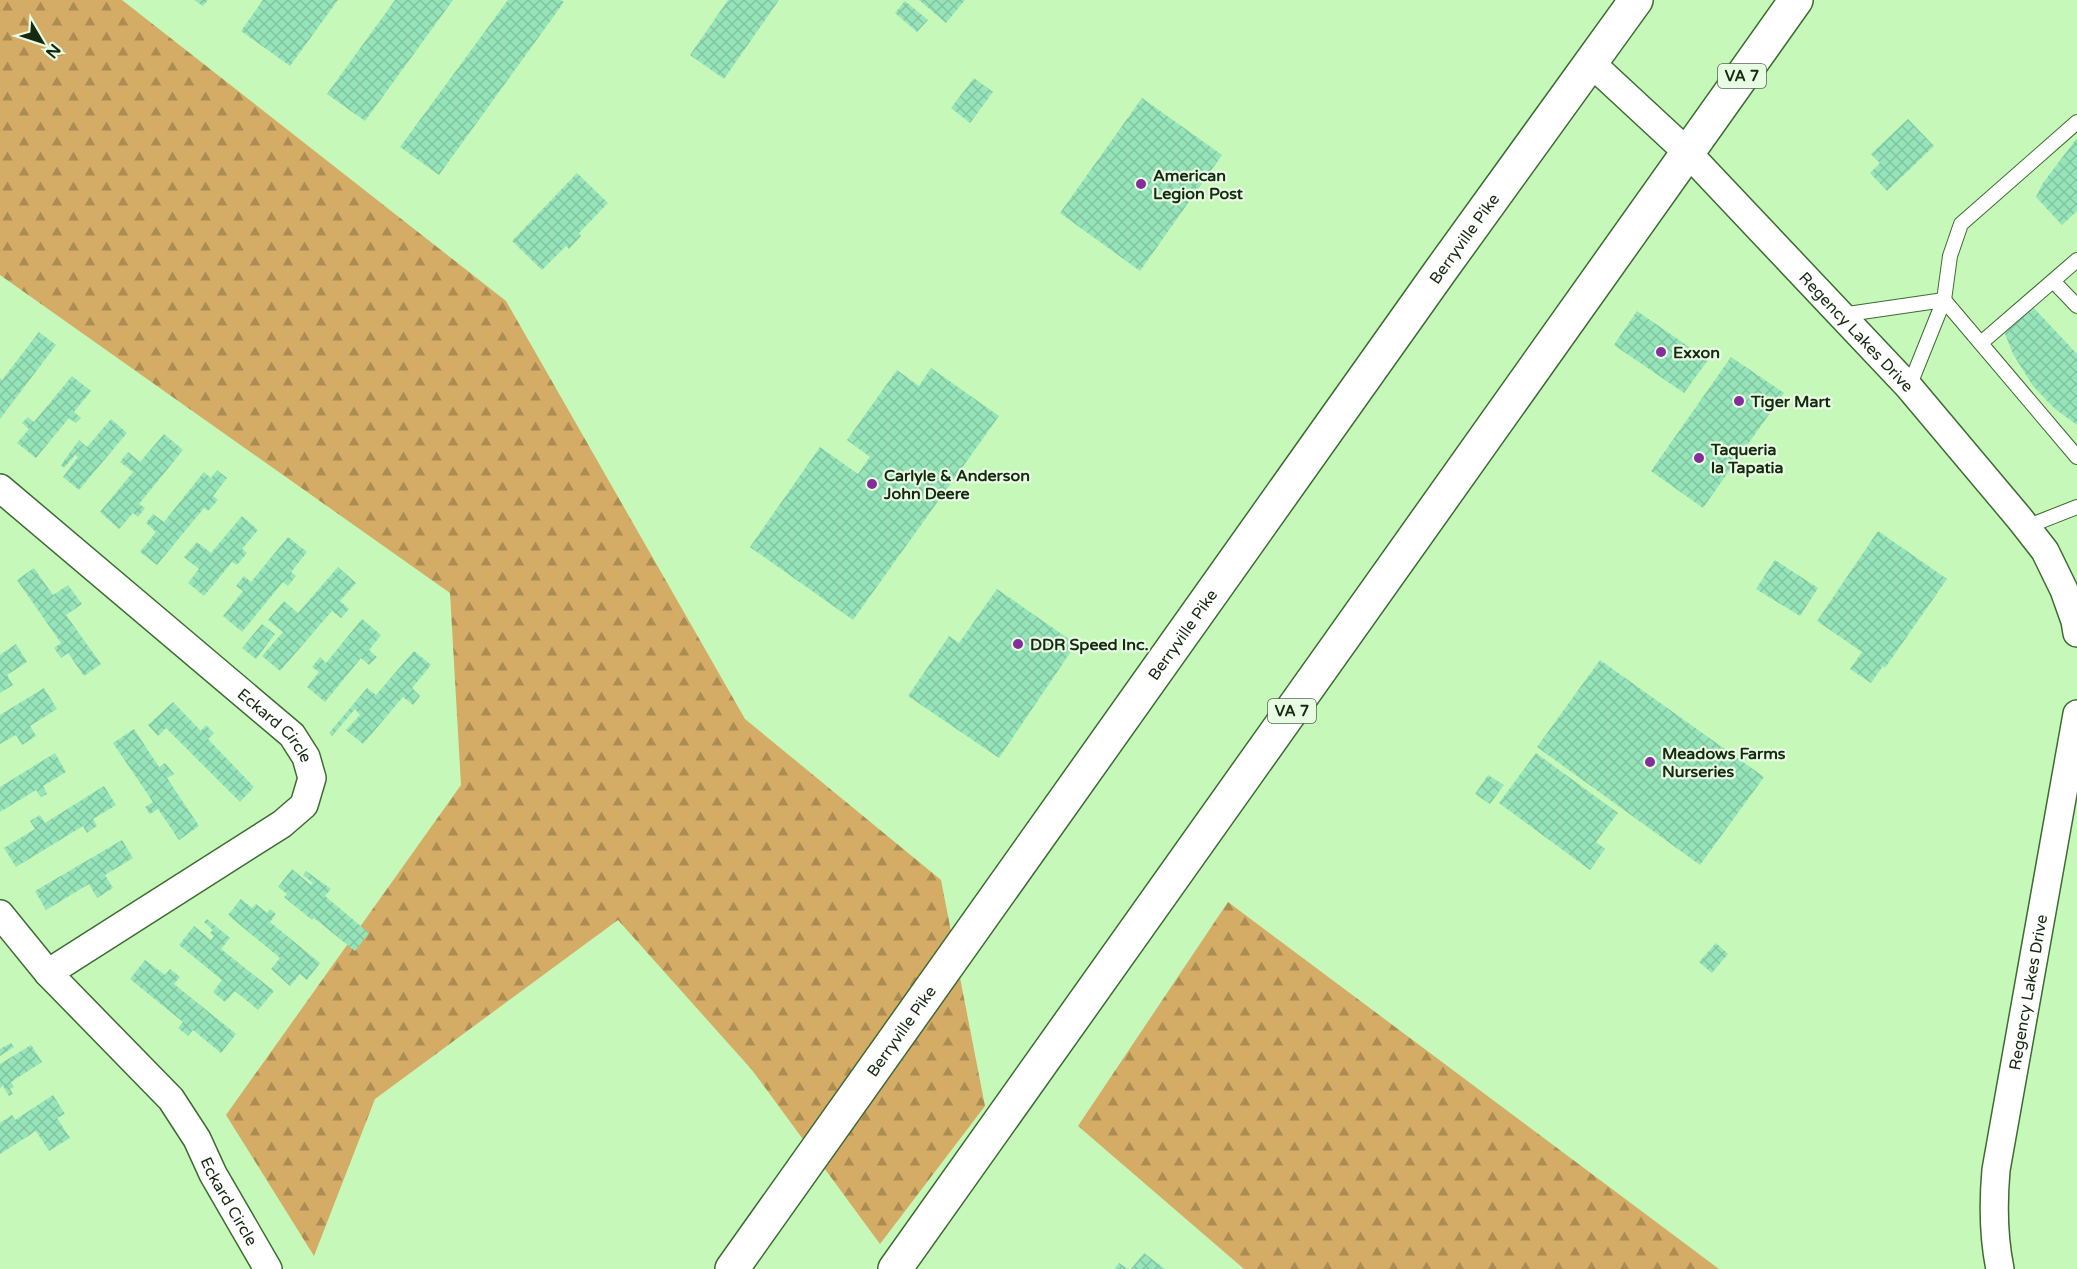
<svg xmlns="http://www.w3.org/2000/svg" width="2077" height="1269" viewBox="0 0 2077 1269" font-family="'Varela Round',sans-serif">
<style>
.forest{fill:url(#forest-firs)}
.building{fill:url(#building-cross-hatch)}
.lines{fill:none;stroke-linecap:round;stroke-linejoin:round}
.service-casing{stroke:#3e6b33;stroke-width:16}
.minor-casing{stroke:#3e6b33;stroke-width:30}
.trunk-casing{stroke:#3e6b33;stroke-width:36}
.service{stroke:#fff;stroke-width:14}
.minor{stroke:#fff;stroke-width:27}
.trunk{stroke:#fff;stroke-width:33}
.poi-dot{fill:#852d99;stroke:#e8fce3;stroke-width:2}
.labels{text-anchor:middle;stroke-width:4.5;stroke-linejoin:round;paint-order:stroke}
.shield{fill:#e8fce3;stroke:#556850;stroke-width:1.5}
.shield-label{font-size:15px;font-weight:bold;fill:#162911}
.poi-label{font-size:16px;font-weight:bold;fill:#162911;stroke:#e8fce3;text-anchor:start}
.street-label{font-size:16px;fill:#162911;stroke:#e8fce3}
</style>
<defs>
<pattern id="forest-firs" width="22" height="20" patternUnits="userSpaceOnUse" patternTransform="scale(1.5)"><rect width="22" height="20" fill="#d5ac65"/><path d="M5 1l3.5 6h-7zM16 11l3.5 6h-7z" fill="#ac8c52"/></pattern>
<pattern id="building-cross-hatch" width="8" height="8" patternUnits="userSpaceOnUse" patternTransform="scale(1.5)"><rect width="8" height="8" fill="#96e5ba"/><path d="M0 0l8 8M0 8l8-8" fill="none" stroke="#81c49f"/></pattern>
</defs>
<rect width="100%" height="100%" fill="#c6f8b9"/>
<g class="forest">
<polygon points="0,0 122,0 506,301 745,719 941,880 985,1106 880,1244 752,1070 618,920 375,1099 314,1256 226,1115 461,785 450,593 0,275"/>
<polygon points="1228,902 1719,1269 1244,1269 1078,1126"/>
</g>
<g class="building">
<polygon points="194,0 208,0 203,6"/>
<polygon points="263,0 338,0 290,66 241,31"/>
<polygon points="395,0 453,0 365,121 327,94"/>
<polygon points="508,0 561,0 564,2 439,175 400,147"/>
<polygon points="728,0 779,0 724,79 690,55"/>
<polygon points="919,0 965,0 946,23"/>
<polygon points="905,1 928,20 917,32 895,13"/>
<polygon points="974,78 993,92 970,123 951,108"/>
<polygon points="1142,98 1222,155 1140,271 1060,213"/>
<polygon points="1908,119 1934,146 1887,191 1870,173 1880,163 1871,154"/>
<polygon points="2077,138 2077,211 2062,225 2036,197 2043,183"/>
<polygon points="577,173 608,203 579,233 581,236 569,249 566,246 542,270 512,241"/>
<polygon points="2032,306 2077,354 2077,425 2054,408 2033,386 2013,354 2004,331"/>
<polygon points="1637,311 1708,360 1684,393 1614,345"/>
<polygon points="39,332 56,345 0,419 0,378 2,380"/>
<polygon points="1731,357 1784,393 1703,508 1651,471"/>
<polygon points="931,368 999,416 853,620 750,547 820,447 858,474 870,457 847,440 897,370 919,386"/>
<polygon points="72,376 91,391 74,412 81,418 76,423 69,418 36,458 17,443 29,429 22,423 28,417 34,422"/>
<polygon points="111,419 127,433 79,490 63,477 78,457 75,455 64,468 61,465 79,440 87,447"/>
<polygon points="164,434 183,450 139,504 145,508 138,517 133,513 119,529 100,512 133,472 120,462 128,452 140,462"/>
<polygon points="217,470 227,478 213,496 218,500 208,511 204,508 157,565 140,552 156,532 146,523 153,514 164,522 204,472 211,478"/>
<polygon points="242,516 258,530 242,549 247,553 237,565 232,562 204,596 188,583 199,569 184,557 197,542 211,553"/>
<polygon points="1878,531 1947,579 1885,668 1883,666 1871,683 1850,669 1862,652 1817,621"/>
<polygon points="288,537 307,552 291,572 296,576 288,586 283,582 242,632 223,616 243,591 236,586 244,576 251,582"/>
<polygon points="1775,560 1818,588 1800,616 1756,589"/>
<polygon points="338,567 356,583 340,601 349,609 341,618 332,611 280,671 262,656 283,632 268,620 284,601 298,613"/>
<polygon points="34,568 53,595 68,585 82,604 66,615 101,664 84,676 68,653 61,658 54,648 61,643 17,580"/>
<polygon points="997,589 1076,644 999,758 908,696 949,636 959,643"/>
<polygon points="362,619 381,635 369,650 377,657 369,665 361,658 325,702 307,687 319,672 312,667 320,657 326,663"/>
<polygon points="262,624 275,634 256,659 242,648"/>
<polygon points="16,644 27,662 7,675 13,685 0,693 0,655"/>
<polygon points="414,651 431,665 412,688 420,696 413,705 403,697 363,744 346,730 360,715 355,709 332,736 329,733 367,688 376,695"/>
<polygon points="1600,660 1764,777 1700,865 1537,747"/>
<polygon points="44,688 57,709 30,726 36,736 22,745 16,735 0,744 0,715"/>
<polygon points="173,702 201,731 206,725 214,733 208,739 254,787 240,802 166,728 158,736 148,725"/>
<polygon points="134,729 159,767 165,763 174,774 167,778 199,826 179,840 158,809 150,814 145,807 153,802 113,743"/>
<polygon points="55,753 66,772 43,786 47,794 41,797 36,790 0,812 0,787"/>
<polygon points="1536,753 1618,813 1596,842 1605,849 1590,870 1499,803"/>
<polygon points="1488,775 1504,785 1490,804 1475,794"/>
<polygon points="104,786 116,805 93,819 97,826 87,833 83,826 16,867 4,848 35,829 30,821 40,815 45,823"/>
<polygon points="122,840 133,858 105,875 113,888 97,898 89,884 46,910 35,891"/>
<polygon points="292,869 311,885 313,883 303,875 306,871 331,889 325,896 369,933 355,951 314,918 312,920 284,897 287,894 278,887"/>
<polygon points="241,899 252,908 256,904 267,913 270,909 276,914 270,922 320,963 307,980 300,974 290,986 271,969 280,958 228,915"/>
<polygon points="207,919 230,938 221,949 274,991 258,1010 235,991 225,1002 213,992 222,980 179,945 194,926 211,940 214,936 210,933 213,930 204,922"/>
<polygon points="1716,943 1728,954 1712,973 1699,962"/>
<polygon points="145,960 165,975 170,969 180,977 174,984 236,1034 221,1053 193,1030 188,1036 178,1028 183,1022 130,979"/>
<polygon points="11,1043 14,1047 0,1056 0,1049"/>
<polygon points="31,1045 42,1062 11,1082 14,1087 10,1089 13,1094 9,1096 3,1086 0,1088 0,1064"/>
<polygon points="53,1095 65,1114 57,1118 70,1138 49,1151 36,1131 0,1154 0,1123 12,1115 15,1120"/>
<polygon points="1144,1253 1165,1269 1131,1269"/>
<polygon points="1119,1263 1128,1269 1114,1269"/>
</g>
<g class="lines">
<defs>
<g id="service">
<polyline points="2053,281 2077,306"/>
<polyline points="1944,300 2077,457"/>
<polyline points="1841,315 1944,300"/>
<polyline points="1981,343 2077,260"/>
<polyline points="1909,387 1944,300 1950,256 1961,224 2077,122"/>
<polyline points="2026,527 2077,507"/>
</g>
<g id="minor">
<path id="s1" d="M1591,63L1687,152L1909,387L2020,519L2045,551L2064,590L2075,621L2077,633"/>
<path id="s2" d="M0,488L292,735L306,757L312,778L304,805L282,824L48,973"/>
<path id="s3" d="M0,914L48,973L171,1099L197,1139L213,1174L268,1269"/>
<path id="s4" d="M2000,1269C1993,1235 1993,1204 1996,1170L2077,714"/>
</g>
<g id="trunk">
<path id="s5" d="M732,1269L1441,270L1636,0"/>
<polyline points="895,1269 1796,0"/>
</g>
</defs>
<use href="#service" class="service-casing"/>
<use href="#minor" class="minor-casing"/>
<use href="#trunk" class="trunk-casing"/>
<use href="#service" class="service"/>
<use href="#minor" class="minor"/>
<use href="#trunk" class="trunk"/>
</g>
<g class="poi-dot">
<circle cx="1141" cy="184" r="6"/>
<circle cx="1661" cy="352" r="6"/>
<circle cx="1739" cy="401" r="6"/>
<circle cx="1699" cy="458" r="6"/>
<circle cx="872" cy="484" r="6"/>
<circle cx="1018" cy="644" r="6"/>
<circle cx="1650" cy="762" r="6"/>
</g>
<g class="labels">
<g class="shield">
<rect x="1718" y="64" width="48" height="24" rx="4.5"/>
<rect x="1268" y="699" width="48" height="24" rx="4.5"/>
</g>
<g class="shield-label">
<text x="1742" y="81">VA 7</text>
<text x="1292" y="716">VA 7</text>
</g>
<g class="poi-label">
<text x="1153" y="181">American<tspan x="1153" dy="18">Legion Post</tspan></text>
<text x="1673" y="358">Exxon</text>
<text x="1751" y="407">Tiger Mart</text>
<text x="1711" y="455">Taqueria<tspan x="1711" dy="18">la Tapatia</tspan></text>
<text x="884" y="481">Carlyle &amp; Anderson<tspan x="884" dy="18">John Deere</tspan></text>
<text x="1030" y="650">DDR Speed Inc.</text>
<text x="1662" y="759">Meadows Farms<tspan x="1662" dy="18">Nurseries</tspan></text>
</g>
<g class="street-label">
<text dy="6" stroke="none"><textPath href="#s5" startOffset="1264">Berryville Pike</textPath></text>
<text dy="6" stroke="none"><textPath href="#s1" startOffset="378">Regency Lakes Drive</textPath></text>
<text dy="6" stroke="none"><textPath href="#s5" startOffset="778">Berryville Pike</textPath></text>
<text dy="6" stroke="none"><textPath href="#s2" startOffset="364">Eckard Circle</textPath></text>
<text dy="6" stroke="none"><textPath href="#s4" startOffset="280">Regency Lakes Drive</textPath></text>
<text dy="6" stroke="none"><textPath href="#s5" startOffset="292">Berryville Pike</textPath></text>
<text dy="6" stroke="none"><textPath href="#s3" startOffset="370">Eckard Circle</textPath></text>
</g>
</g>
<g transform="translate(42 42) rotate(129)" stroke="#e8fce3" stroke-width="4.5" paint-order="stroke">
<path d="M0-4.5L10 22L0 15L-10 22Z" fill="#162911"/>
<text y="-9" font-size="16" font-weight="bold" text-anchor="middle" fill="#162911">N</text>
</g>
</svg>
